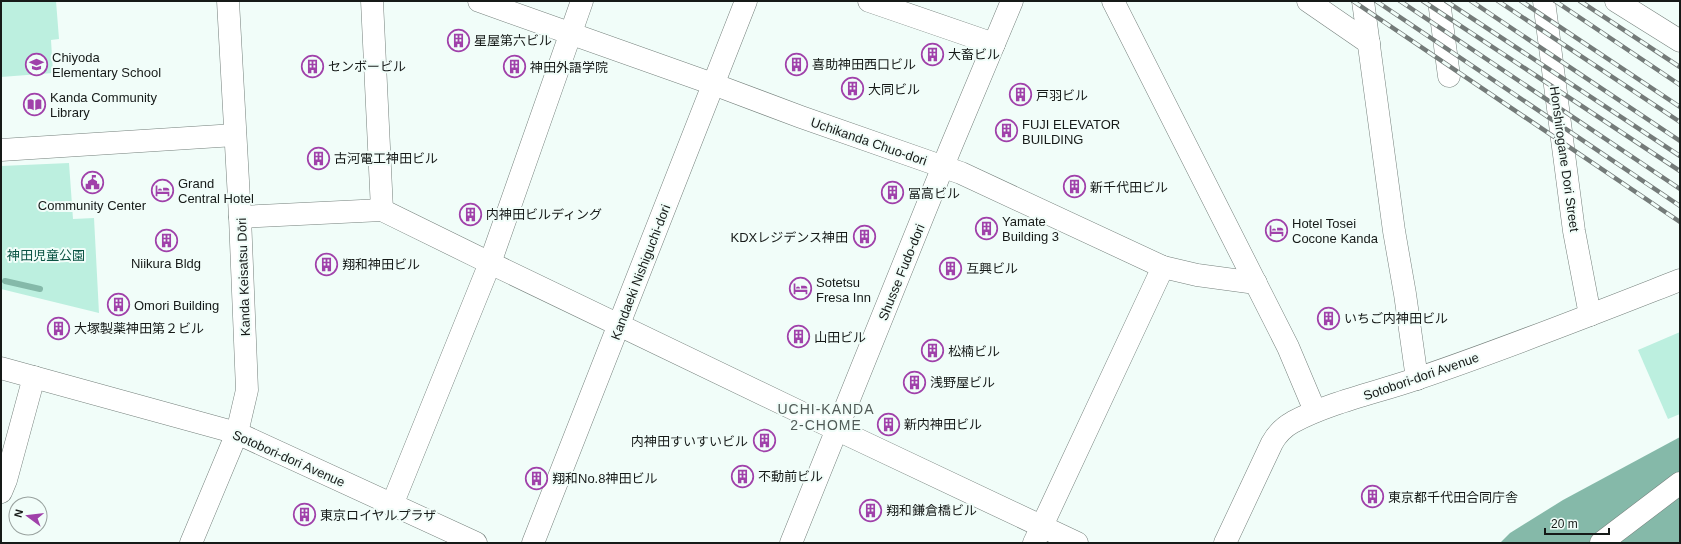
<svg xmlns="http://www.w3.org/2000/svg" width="1681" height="544" viewBox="0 0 1681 544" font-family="Helvetica,'Noto Sans JP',sans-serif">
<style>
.park{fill:#bcefdf}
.water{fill:#85b9a9}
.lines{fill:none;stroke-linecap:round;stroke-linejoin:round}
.stream{stroke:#85b9a9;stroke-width:6}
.minor-casing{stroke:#75807c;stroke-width:23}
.tertiary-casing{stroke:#75807c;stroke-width:23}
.secondary-casing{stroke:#75807c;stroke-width:23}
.motorway-casing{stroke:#75807c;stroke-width:23}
.minor{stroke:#fff;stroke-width:22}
.tertiary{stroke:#fff;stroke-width:22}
.secondary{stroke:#fff;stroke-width:22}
.motorway{stroke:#fff;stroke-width:22}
.rail-casing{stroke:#747b79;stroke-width:4.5}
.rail{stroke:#f1fdf9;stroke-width:3;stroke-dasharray:9;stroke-linecap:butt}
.labels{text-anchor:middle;stroke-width:4;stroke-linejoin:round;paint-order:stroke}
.poi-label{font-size:13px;fill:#161a18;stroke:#f1fdf9;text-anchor:start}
.street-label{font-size:13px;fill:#161a18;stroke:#f1fdf9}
.park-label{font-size:13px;fill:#0a5343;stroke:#f1fdf9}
.neighbourhood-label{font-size:14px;letter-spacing:1px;fill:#515b57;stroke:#f1fdf9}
</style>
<rect width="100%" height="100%" fill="#f1fdf9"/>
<g class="park">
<polygon points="1,1 56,1 59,39 51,40 53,73 1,77"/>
<polygon points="69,163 73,219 94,218 99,313 1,289 1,166"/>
<polygon points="1680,332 1680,414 1668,419 1638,350"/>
</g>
<polygon class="water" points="1680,437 1680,543 1500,543 1510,533 1563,500"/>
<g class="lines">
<polyline class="stream" points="5,281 40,289"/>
<defs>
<g id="minor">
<polyline points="372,1 382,210"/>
<polyline points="479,1 713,84 801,117 961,173 1163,267 1197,275 1256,283"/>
<polyline points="869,1 994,44"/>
<polyline points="1308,1 1369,43"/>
<polyline points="1363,1 1394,231 1405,294 1417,379"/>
<polyline points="1439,1 1449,76"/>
<polyline points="1544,1 1574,231 1590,315"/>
<polyline points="1616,1 1680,41"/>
<polyline points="1,150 235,135"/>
<polyline points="240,217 382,210 490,263 825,424 1077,543"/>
<polyline points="1,492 6,480 34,377"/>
<polyline points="392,505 490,263 582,1"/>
<polyline points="533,543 746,1"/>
<polyline points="791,543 950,149 1012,1"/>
<polyline points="1034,543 1163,267"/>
</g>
<g id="tertiary">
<polyline points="1113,1 1288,347 1315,411"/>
<polyline points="191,543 237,433 247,390 240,217 228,1"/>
</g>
<g id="secondary">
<polyline points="1,368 237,433 476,543"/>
<path d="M1225,543L1272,443C1277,434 1284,427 1293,422C1331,402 1375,393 1416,379C1505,349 1593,314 1680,280"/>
</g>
<polyline id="motorway" points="1601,543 1680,483"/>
</defs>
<use href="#minor" class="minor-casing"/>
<use href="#tertiary" class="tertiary-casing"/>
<use href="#secondary" class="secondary-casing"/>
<use href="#motorway" class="motorway-casing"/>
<use href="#minor" class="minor"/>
<use href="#tertiary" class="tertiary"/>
<use href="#secondary" class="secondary"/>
<use href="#motorway" class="motorway"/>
<defs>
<g id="rail">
<polyline points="1353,1 1680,222"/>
<polyline points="1376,1 1680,206"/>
<polyline points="1400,1 1680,189"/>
<polyline points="1423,1 1680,171"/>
<polyline points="1446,1 1680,156"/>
<polyline points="1471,1 1680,141"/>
<polyline points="1498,1 1680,122"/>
<polyline points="1521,1 1680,107"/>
<polyline points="1555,1 1680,85"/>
<polyline points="1580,1 1680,67"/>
</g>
</defs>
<use href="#rail" class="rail-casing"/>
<use href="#rail" class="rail"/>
</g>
<defs>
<symbol id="building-ring" viewBox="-11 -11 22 22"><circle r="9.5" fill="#f1fdf9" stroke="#a041aa" stroke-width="1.5"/><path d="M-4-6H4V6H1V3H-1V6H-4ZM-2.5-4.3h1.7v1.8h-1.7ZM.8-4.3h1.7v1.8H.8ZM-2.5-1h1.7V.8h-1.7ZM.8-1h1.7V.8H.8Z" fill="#a041aa"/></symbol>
<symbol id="school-ring" viewBox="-11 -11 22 22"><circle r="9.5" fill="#f1fdf9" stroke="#a041aa" stroke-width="1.5"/><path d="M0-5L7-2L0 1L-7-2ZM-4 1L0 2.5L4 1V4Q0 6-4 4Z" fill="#a041aa"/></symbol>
<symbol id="library-ring" viewBox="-11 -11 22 22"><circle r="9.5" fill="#f1fdf9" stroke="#a041aa" stroke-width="1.5"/><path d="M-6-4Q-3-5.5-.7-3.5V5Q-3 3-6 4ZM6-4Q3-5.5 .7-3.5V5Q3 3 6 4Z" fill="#a041aa"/></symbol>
<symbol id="civic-ring" viewBox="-11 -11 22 22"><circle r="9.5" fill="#f1fdf9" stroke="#a041aa" stroke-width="1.5"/><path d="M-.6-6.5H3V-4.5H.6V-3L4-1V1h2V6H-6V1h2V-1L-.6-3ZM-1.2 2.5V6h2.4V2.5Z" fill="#a041aa"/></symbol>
<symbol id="hotel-ring" viewBox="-11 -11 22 22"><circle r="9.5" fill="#f1fdf9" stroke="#a041aa" stroke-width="1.5"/><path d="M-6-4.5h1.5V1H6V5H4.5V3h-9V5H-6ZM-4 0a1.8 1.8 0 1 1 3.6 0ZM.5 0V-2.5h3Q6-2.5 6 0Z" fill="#a041aa"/></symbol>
</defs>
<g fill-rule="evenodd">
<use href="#building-ring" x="446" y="28" width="25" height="25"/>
<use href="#building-ring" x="920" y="42" width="25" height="25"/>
<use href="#school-ring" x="24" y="52" width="25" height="25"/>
<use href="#building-ring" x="784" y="52" width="25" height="25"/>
<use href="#building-ring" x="300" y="54" width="25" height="25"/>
<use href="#building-ring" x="502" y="54" width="25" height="25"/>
<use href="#building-ring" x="840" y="76" width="25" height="25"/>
<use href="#building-ring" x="1008" y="82" width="25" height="25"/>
<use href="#library-ring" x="22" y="92" width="25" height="25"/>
<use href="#building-ring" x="994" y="118" width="25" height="25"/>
<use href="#building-ring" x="306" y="146" width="25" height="25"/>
<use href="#civic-ring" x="80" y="170" width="25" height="25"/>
<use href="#building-ring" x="1062" y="174" width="25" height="25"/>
<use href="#hotel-ring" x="150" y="178" width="25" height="25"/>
<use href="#building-ring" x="880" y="180" width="25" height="25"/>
<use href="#building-ring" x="458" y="202" width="25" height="25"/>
<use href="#building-ring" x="974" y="216" width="25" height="25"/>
<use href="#hotel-ring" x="1264" y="218" width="25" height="25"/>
<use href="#building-ring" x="852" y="224" width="25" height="25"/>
<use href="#building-ring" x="154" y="228" width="25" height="25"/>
<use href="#building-ring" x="314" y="252" width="25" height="25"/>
<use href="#building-ring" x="938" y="256" width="25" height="25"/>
<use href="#hotel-ring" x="788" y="276" width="25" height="25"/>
<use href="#building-ring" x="106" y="292" width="25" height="25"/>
<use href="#building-ring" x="1316" y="306" width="25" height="25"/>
<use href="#building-ring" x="46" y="316" width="25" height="25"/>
<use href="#building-ring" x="786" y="324" width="25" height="25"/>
<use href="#building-ring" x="920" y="338" width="25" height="25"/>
<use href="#building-ring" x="902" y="370" width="25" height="25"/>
<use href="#building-ring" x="876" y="412" width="25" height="25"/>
<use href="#building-ring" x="752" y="428" width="25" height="25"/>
<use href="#building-ring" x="730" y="464" width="25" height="25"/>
<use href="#building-ring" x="524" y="466" width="25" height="25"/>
<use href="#building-ring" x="1360" y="484" width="25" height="25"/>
<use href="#building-ring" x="858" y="498" width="25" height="25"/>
<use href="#building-ring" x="292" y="502" width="25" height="25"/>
</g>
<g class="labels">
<g class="poi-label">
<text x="474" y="45">星屋第六ビル</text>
<text x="948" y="59">大畜ビル</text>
<text x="52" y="62">Chiyoda<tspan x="52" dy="15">Elementary School</tspan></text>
<text x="812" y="69">喜助神田西口ビル</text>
<text x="328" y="71">センボービル</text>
<text x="530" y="72">神田外語学院</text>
<text x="868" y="94">大同ビル</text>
<text x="1036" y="100">戸羽ビル</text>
<text x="50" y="102">Kanda Community<tspan x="50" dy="15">Library</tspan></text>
<text x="1022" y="129">FUJI ELEVATOR<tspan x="1022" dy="15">BUILDING</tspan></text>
<text x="334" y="163">古河電工神田ビル</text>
<text x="178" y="188">Grand<tspan x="178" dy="15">Central Hotel</tspan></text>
<text x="1090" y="192">新千代田ビル</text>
<text x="908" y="198">冨高ビル</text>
<text x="92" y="210" text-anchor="middle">Community Center</text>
<text x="486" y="219">内神田ビルディング</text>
<text x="1002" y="226">Yamate<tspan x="1002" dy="15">Building 3</tspan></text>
<text x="1292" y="228">Hotel Tosei<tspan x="1292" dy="15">Cocone Kanda</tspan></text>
<text x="848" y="242" text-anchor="end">KDXレジデンス神田</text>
<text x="166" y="268" text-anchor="middle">Niikura Bldg</text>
<text x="342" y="269">翔和神田ビル</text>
<text x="966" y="273">互興ビル</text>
<text x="816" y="287">Sotetsu<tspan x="816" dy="15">Fresa Inn</tspan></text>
<text x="134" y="310">Omori Building</text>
<text x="1344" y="323">いちご内神田ビル</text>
<text x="74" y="333">大塚製薬神田第２ビル</text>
<text x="814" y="342">山田ビル</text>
<text x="948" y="356">松楠ビル</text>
<text x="930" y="387">浅野屋ビル</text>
<text x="904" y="429">新内神田ビル</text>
<text x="748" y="446" text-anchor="end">内神田すいすいビル</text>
<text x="758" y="481">不動前ビル</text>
<text x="552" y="483">翔和No.8神田ビル</text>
<text x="1388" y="502">東京都千代田合同庁舎</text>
<text x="886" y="515">翔和鎌倉橋ビル</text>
<text x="320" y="520">東京ロイヤルプラザ</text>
</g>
<g class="street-label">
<text transform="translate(869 141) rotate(19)" y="5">Uchikanda Chuo-dori</text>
<text transform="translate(1565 159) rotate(82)" y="5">Honshirogane Dori Street</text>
<text transform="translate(640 272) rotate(-69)" y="5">Kandaeki Nishiguchi-dori</text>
<text transform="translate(901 272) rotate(-68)" y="5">Shusse Fudo-dori</text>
<text transform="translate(243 277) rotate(-92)" y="5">Kanda Keisatsu Dōri</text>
<text transform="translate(1421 376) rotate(-19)" y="5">Sotobori-dori Avenue</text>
<text transform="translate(289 458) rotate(24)" y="5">Sotobori-dori Avenue</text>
</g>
<g class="park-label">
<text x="46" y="260">神田児童公園</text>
</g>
<g class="neighbourhood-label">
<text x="826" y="414">UCHI-KANDA<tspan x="826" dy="16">2-CHOME</tspan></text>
</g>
</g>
<rect width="1681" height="544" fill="none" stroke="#161a18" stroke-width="4"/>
<g transform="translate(28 516) rotate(285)"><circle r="19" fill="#f1fdf9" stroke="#99a29f"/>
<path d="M0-3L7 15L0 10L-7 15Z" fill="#a041aa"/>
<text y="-6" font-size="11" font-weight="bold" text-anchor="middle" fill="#161a18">N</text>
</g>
<path d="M1545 528v6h64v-6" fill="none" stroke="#161a18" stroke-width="2"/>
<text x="1551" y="528" font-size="12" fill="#161a18" stroke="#f1fdf9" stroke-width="3" paint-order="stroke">20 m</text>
</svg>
